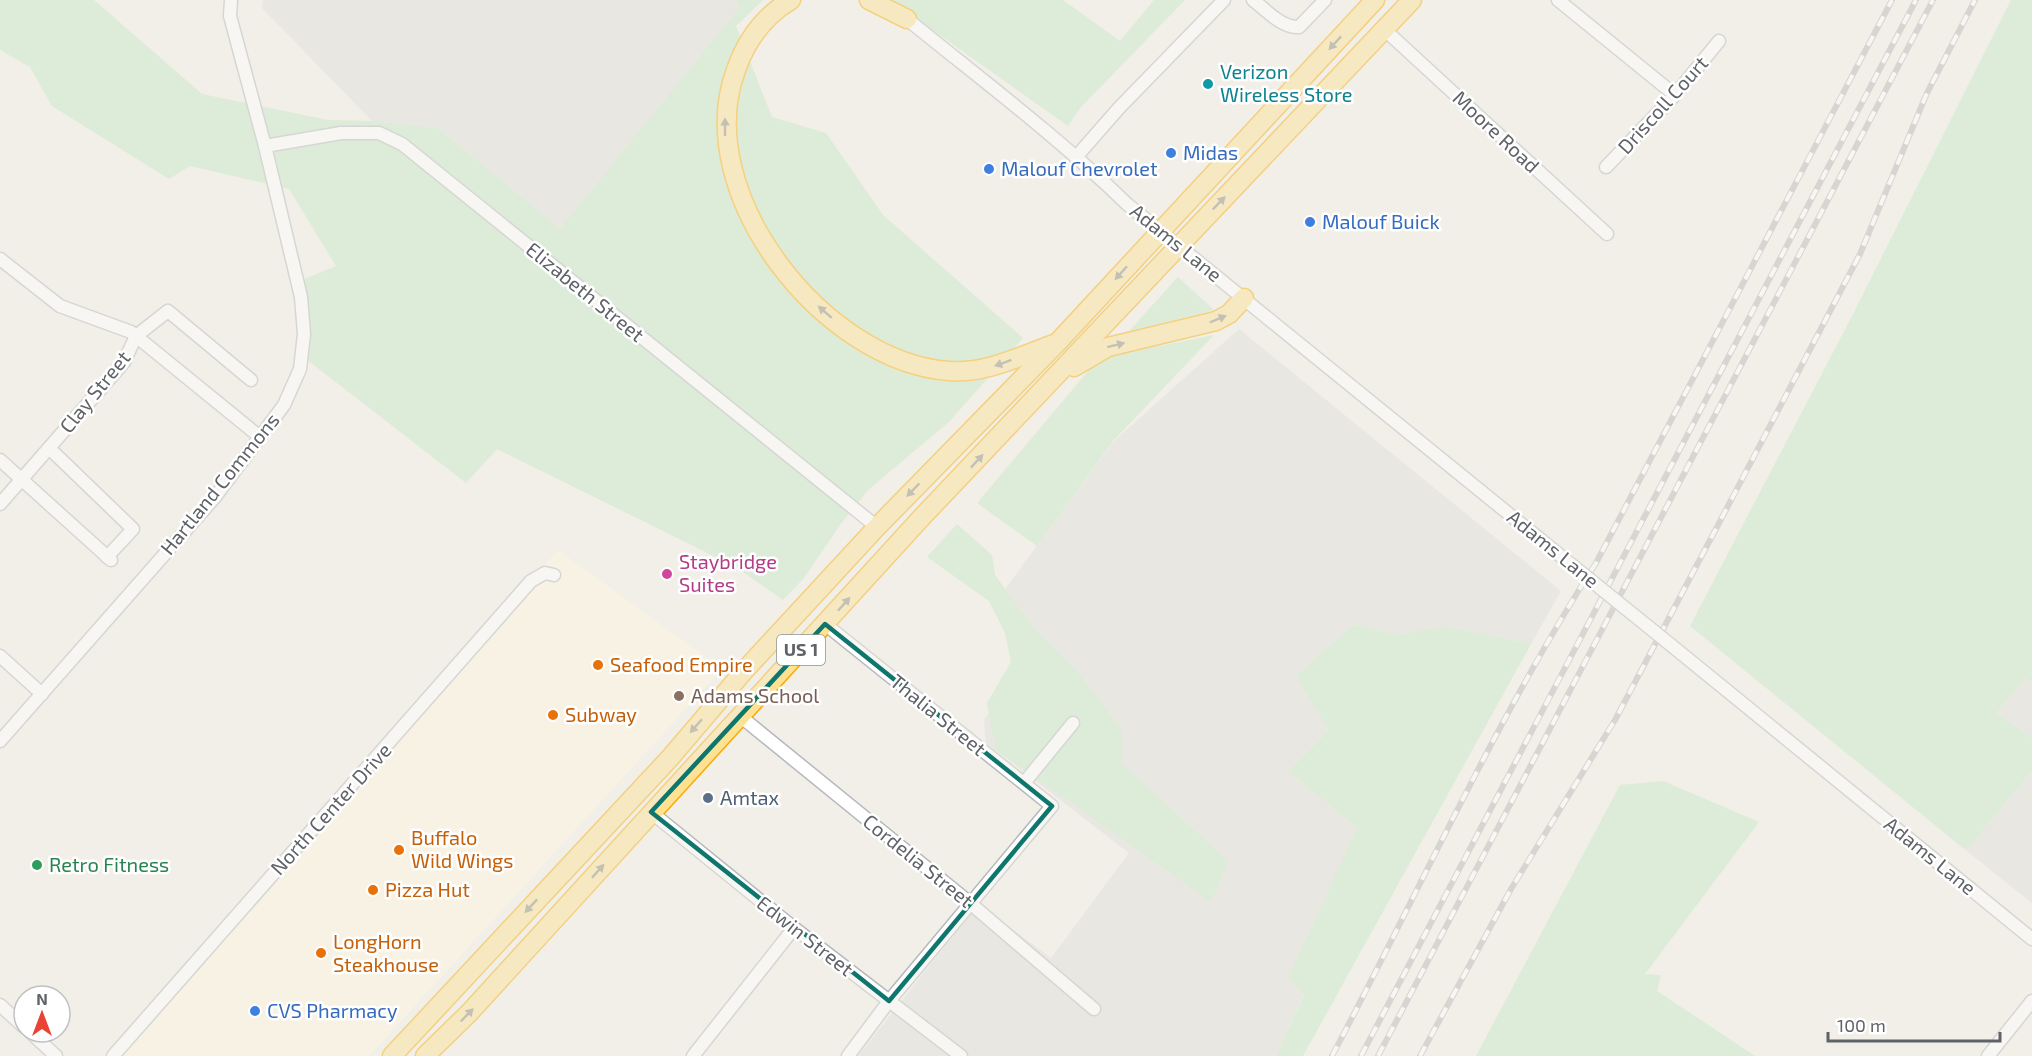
<svg xmlns="http://www.w3.org/2000/svg" width="2032" height="1056" viewBox="0 0 2032 1056" font-family="'Exo 2',sans-serif">
<style>
.commercial{fill:#fef7e0}
.industrial{fill:#e0deda}
.green{fill:#c5e8c5}
.lines{fill:none;stroke-linecap:round;stroke-linejoin:round}
.minor-casing{stroke:#b5b8bc;stroke-width:15}
.highway-casing{stroke:#f9ab00;stroke-width:21}
.minor{stroke:#fff;stroke-width:12}
.highway{stroke:#fde293;stroke-width:18}
.rail-casing{stroke:#b6b7b8;stroke-width:6}
.rail{stroke:#fff;stroke-width:4;stroke-dasharray:11;stroke-linecap:butt}
.minor-bridge-casing{stroke:#b5b8bc;stroke-width:15;stroke-linecap:butt}
.minor-bridge{stroke:#fff;stroke-width:12}
.oneway{fill:#8e8975}
.marked{fill:none;stroke:#0f766e;stroke-width:4.5;stroke-linejoin:round}
.culture-dot{fill:#0f9aa8;stroke:#fff;stroke-width:2}
.shop-dot{fill:#3f7fe0;stroke:#fff;stroke-width:2}
.hotel-dot{fill:#d1479c;stroke:#fff;stroke-width:2}
.food-dot{fill:#e8710a;stroke:#fff;stroke-width:2}
.education-dot{fill:#8d6e63;stroke:#fff;stroke-width:2}
.service-dot{fill:#5c6f8a;stroke:#fff;stroke-width:2}
.leisure-dot{fill:#2e9e5b;stroke:#fff;stroke-width:2}
.labels{text-anchor:middle;stroke-width:5;stroke-linejoin:round;paint-order:stroke}
.shield{fill:#fff;stroke:#8f9295;stroke-width:1.5}
.shield-label{font-size:18px;font-weight:bold;fill:#5f6368}
.culture-label{font-size:20px;fill:#0d838f;stroke:#fff;text-anchor:start}
.street-label{font-size:20px;fill:#5f6368;stroke:#fff}
.shop-label{font-size:20px;fill:#366cbe;stroke:#fff;text-anchor:start}
.hotel-label{font-size:20px;fill:#b23c85;stroke:#fff;text-anchor:start}
.food-label{font-size:20px;fill:#c56008;stroke:#fff;text-anchor:start}
.education-label{font-size:20px;fill:#785e54;stroke:#fff;text-anchor:start}
.service-label{font-size:20px;fill:#4e5e75;stroke:#fff;text-anchor:start}
.leisure-label{font-size:20px;fill:#27864d;stroke:#fff;text-anchor:start}
</style>
<rect width="100%" height="100%" fill="#f1efe8"/>
<polygon class="commercial" points="558,550 722,669 369,1056 113,1056"/>
<g class="industrial">
<polygon points="263,0 735,0 741,7 560,230 438,128 372,121 262,8"/>
<polygon points="1239,329 1561,591 1531,644 1444,626 1396,635 1355,624 1329,730 1288,771 1357,828 1290,977 1304,994 1276,1056 858,1056 978,904 1051,958 1129,853 986,743 984,720 1037,648 1003,592 1113,442"/>
<polygon points="2025,678 2032,683 2032,738 1996,713"/>
<polygon points="2032,771 2032,903 1963,848 1968,848"/>
</g>
<g class="green">
<polygon points="0,0 94,0 202,94 328,120 372,121 438,128 560,229 740,7 735,0 763,0 736,26 772,117 826,133 883,215 1023,338 949,422 868,490 840,525 804,578 783,600 736,567 497,449 466,483 306,359 302,280 336,266 289,189 190,166 169,179 52,106 30,67 0,50"/>
<polygon points="890,0 1063,0 1120,41 1154,0 1185,0 1081,107 1068,126"/>
<polygon points="2011,0 2032,0 2032,683 2025,678 1996,713 2032,738 2032,771 1968,848 1963,848 1690,626 1851,318"/>
<polygon points="1178,277 1214,310 1129,331"/>
<polygon points="1214,335 1113,441 1037,546 977,503 1099,358"/>
<polygon points="957,524 992,555 995,575 1032,626 1077,671 1122,730 1122,764 1228,861 1211,902 995,749 987,703 1011,662 1005,633 989,601 927,557"/>
<polygon points="1355,624 1396,635 1444,626 1531,644 1303,1056 1276,1056 1304,995 1289,977 1357,828 1288,771 1329,730 1296,676"/>
<polygon points="1663,781 1759,822 1645,974 1661,975 1657,991 1755,1056 1476,1056 1620,785"/>
</g>
<g class="lines">
<defs>
<g id="minor">
<path d="M1253,0C1266,10 1282,28 1299,27L1325,0"/>
<polyline points="1558,0 1675,95"/>
<path d="M902,15C978,77 1056,135 1127,204L1573,566"/>
<polyline points="1385,30 1607,234"/>
<polyline points="265,146 341,133 379,133 402,144 877,527"/>
<polyline points="1077,156 1119,108 1224,0"/>
<polyline points="1606,167 1675,95 1719,41"/>
<polyline points="0,259 60,306 131,332 260,437"/>
<polyline points="49,448 133,529 107,557"/>
<polyline points="0,460 111,560"/>
<polyline points="0,504 124,362 136,336 168,311 251,380"/>
<polyline points="825,624 1052,806 889,1001 848,1056"/>
<polyline points="1666,641 2032,939"/>
<polyline points="0,656 42,694"/>
<polyline points="740,716 970,903 1094,1009"/>
<polyline points="0,741 215,497 284,405 300,369 304,334 301,297 265,146 230,16 231,0"/>
<polyline points="1024,783 1073,723"/>
<polyline points="651,812 794,928 961,1056"/>
<polyline points="0,1005 24,1027"/>
<polyline points="30,1032 56,1056"/>
<polyline points="113,1056 531,581 545,573 554,575"/>
<polyline points="693,1056 794,928"/>
<polyline points="1988,1056 2032,1001"/>
</g>
<g id="highway">
<path d="M791,0C764,16 746,41 736,70C690,193 824,362 949,371C986,374 1020,356 1054,344"/>
<polyline points="869,0 907,19"/>
<polyline points="1074,367 1108,347 1216,321 1229,314 1244,298"/>
<polyline points="392,1056 669,759 744,671 877,527 1058,342 1375,0"/>
<polyline points="425,1056 469,1013 922,517 1412,0"/>
</g>
</defs>
<use href="#minor" class="minor-casing"/>
<use href="#highway" class="highway-casing"/>
<use href="#minor" class="minor"/>
<use href="#highway" class="highway"/>
<defs>
<g id="rail">
<path d="M1332,1056C1419,892 1495,720 1596,563L1892,0"/>
<polyline points="1361,1056 1916,0"/>
<polyline points="1378,1056 1933,0"/>
<polyline points="1420,1056 1511,889 1615,720 1718,525 1860,254 1927,93 1975,0"/>
</g>
</defs>
<use href="#rail" class="rail-casing"/>
<use href="#rail" class="rail"/>
<defs>
<polyline id="minor-bridge" points="1573,566 1666,641"/>
</defs>
<use href="#minor-bridge" class="minor-bridge-casing"/>
<use href="#minor-bridge" class="minor-bridge"/>
</g>
<defs><path id="oneway-solid" d="M-6-.8H1V-3.2L6.5 0L1 3.2V.8H-6Z" transform="scale(1.5)"/></defs>
<g class="oneway">
<use href="#oneway-solid" transform="translate(1335 43) rotate(133)"/>
<use href="#oneway-solid" transform="translate(725 127) rotate(-90)"/>
<use href="#oneway-solid" transform="translate(1219 203) rotate(-46)"/>
<use href="#oneway-solid" transform="translate(1121 273) rotate(132)"/>
<use href="#oneway-solid" transform="translate(825 312) rotate(-139)"/>
<use href="#oneway-solid" transform="translate(1218 319) rotate(-23)"/>
<use href="#oneway-solid" transform="translate(1116 345) rotate(-14)"/>
<use href="#oneway-solid" transform="translate(1003 363) rotate(160)"/>
<use href="#oneway-solid" transform="translate(977 461) rotate(-47)"/>
<use href="#oneway-solid" transform="translate(913 490) rotate(134)"/>
<use href="#oneway-solid" transform="translate(844 604) rotate(-48)"/>
<use href="#oneway-solid" transform="translate(696 726) rotate(131)"/>
<use href="#oneway-solid" transform="translate(598 871) rotate(-48)"/>
<use href="#oneway-solid" transform="translate(531 906) rotate(133)"/>
<use href="#oneway-solid" transform="translate(467 1015) rotate(-46)"/>
</g>
<path d="M0 0H2032V1056H0ZM825,624L1052,806L889,1001L651,812Z" fill="#f1efe8" fill-opacity=".55" fill-rule="evenodd"/>
<path class="marked" d="M825,624L1052,806L889,1001L651,812Z"/>
<circle class="culture-dot" cx="1208" cy="84" r="6"/>
<g class="shop-dot">
<circle cx="1171" cy="153" r="6"/>
<circle cx="989" cy="169" r="6"/>
<circle cx="1310" cy="222" r="6"/>
<circle cx="255" cy="1011" r="6"/>
</g>
<circle class="hotel-dot" cx="667" cy="574" r="6"/>
<g class="food-dot">
<circle cx="598" cy="665" r="6"/>
<circle cx="553" cy="715" r="6"/>
<circle cx="399" cy="850" r="6"/>
<circle cx="373" cy="890" r="6"/>
<circle cx="321" cy="953" r="6"/>
</g>
<circle class="education-dot" cx="679" cy="696" r="6"/>
<circle class="service-dot" cx="708" cy="798" r="6"/>
<circle class="leisure-dot" cx="37" cy="865" r="6"/>
<g class="labels">
<rect class="shield" x="777" y="635" width="48" height="30" rx="4.5"/>
<g class="shield-label">
<text x="801" y="656">US 1</text>
</g>
<g class="culture-label">
<text x="1220" y="79">Verizon<tspan x="1220" dy="23">Wireless Store</tspan></text>
</g>
<g class="street-label">
<text transform="translate(1663 105) rotate(-48)" y="7">Driscoll Court</text>
<text transform="translate(1496 132) rotate(43)" y="7">Moore Road</text>
<text transform="translate(1176 243) rotate(39)" y="7">Adams Lane</text>
<text transform="translate(585 292) rotate(39)" y="7">Elizabeth Street</text>
<text transform="translate(95 392) rotate(-51)" y="7">Clay Street</text>
<text transform="translate(220 484) rotate(-51)" y="7">Hartland Commons</text>
<text transform="translate(1553 549) rotate(39)" y="7">Adams Lane</text>
<text transform="translate(938 715) rotate(39)" y="7">Thalia Street</text>
<text transform="translate(331 809) rotate(-48)" y="7">North Center Drive</text>
<text transform="translate(1930 856) rotate(39)" y="7">Adams Lane</text>
<text transform="translate(918 861) rotate(39)" y="7">Cordelia Street</text>
<text transform="translate(805 936) rotate(38)" y="7">Edwin Street</text>
</g>
<g class="shop-label">
<text x="1183" y="160">Midas</text>
<text x="1001" y="176">Malouf Chevrolet</text>
<text x="1322" y="229">Malouf Buick</text>
<text x="267" y="1018">CVS Pharmacy</text>
</g>
<g class="hotel-label">
<text x="679" y="569">Staybridge<tspan x="679" dy="23">Suites</tspan></text>
</g>
<g class="food-label">
<text x="610" y="672">Seafood Empire</text>
<text x="565" y="722">Subway</text>
<text x="411" y="845">Buffalo<tspan x="411" dy="23">Wild Wings</tspan></text>
<text x="385" y="897">Pizza Hut</text>
<text x="333" y="949">LongHorn<tspan x="333" dy="23">Steakhouse</tspan></text>
</g>
<g class="education-label">
<text x="691" y="703">Adams School</text>
</g>
<g class="service-label">
<text x="720" y="805">Amtax</text>
</g>
<g class="leisure-label">
<text x="49" y="872">Retro Fitness</text>
</g>
</g>
<g transform="translate(42 1014)"><circle r="28" fill="#ffffff" stroke="#bfc1c3" stroke-width="1.5"/>
<path d="M0-4.5L10 22L0 15L-10 22Z" fill="#ea4335"/>
<text y="-9" font-size="16" font-weight="bold" text-anchor="middle" fill="#5f6368">N</text>
</g>
<path d="M1828 1032v9h172v-9" fill="none" stroke="#5f6368" stroke-width="3"/>
<text x="1837" y="1032" font-size="18" fill="#5f6368" stroke="#ffffff" stroke-width="4.5" paint-order="stroke">100 m</text>
</svg>
